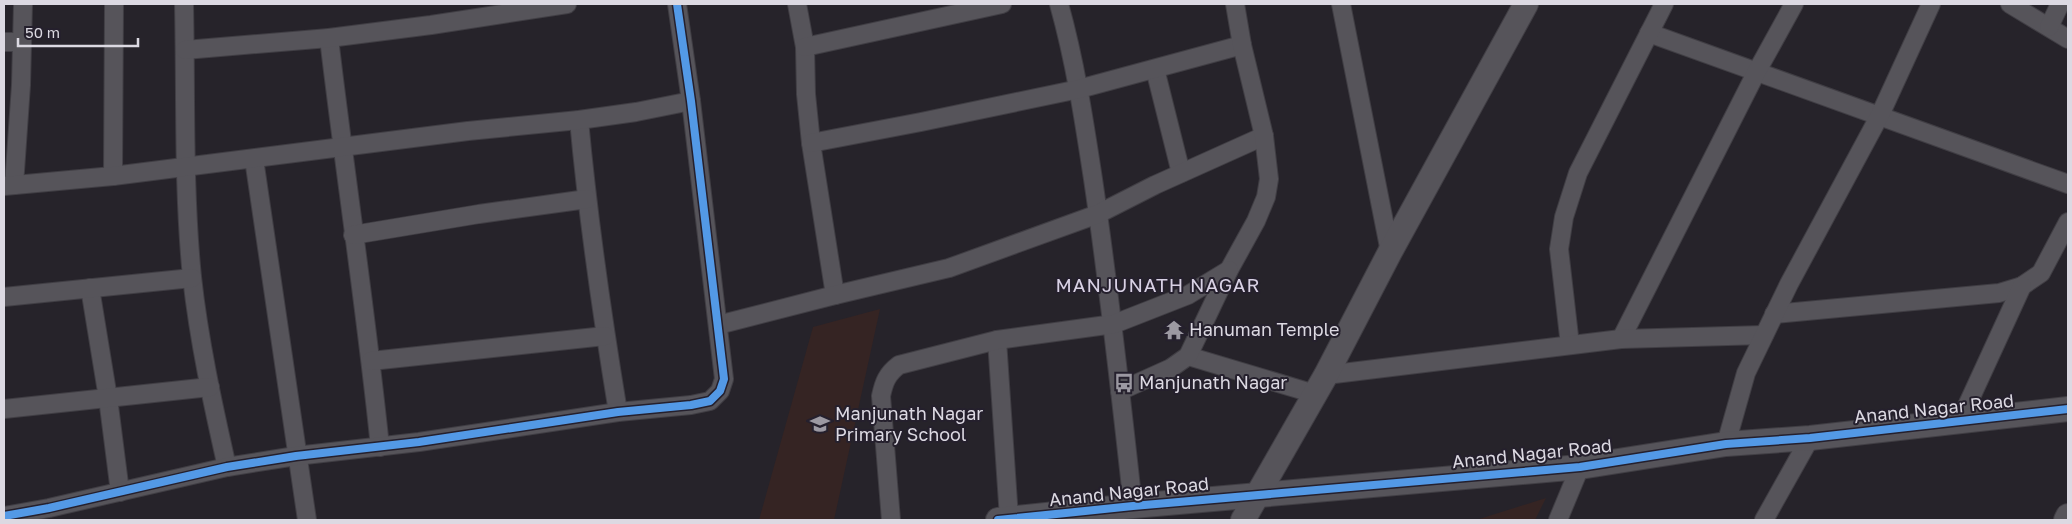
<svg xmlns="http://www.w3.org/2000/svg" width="2072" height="524" viewBox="0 0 2072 524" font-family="'Golos Text',sans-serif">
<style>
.education{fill:#352423}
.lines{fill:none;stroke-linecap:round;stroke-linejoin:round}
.street-casing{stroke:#403e44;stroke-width:20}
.secondary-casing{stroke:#403e44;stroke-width:26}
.street{stroke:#56545a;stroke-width:18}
.secondary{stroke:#56545a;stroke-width:24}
.cycleway-casing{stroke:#25202d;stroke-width:11}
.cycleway{stroke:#5399e6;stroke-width:8}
.labels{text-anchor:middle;stroke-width:4;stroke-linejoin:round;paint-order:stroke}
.poi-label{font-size:18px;fill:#dcd9e2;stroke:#25202d;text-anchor:start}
.street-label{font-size:18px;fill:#dcd9e2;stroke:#25202d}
.neighbourhood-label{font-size:19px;letter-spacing:1px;fill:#d8d1e4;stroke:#25202d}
</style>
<rect width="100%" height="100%" fill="#26232a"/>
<g class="education">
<polygon points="880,309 834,520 759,520 813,327"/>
<polygon points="1546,498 1535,520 1476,520"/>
</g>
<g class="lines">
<defs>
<g id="street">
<path d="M184,4C186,95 183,186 192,277C199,341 213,405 227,467"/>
<polyline points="797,4 805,47 806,94 811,143 835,295"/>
<path d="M1059,4C1075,61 1084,120 1093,179C1109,287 1121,396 1133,506"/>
<polyline points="1341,4 1390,252"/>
<polyline points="2010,4 2068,39"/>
<polyline points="2049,27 2060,4"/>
<polyline points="1649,33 2068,184"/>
<path d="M329,38C345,174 366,310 380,447"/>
<polyline points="4,42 22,42"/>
<polyline points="805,47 1002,4"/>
<polyline points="185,50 329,38 431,25 567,4"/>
<polyline points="1155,69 1181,173"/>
<path d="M579,120C588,218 602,315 618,412"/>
<polyline points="811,143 921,122 1079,89 1242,45"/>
<polyline points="254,159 307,520"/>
<polyline points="113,176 114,4"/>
<polyline points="14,185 21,85 23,4"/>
<polyline points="4,186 113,176 468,131 579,120 636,112 691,101"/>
<polyline points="353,235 479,214 587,199"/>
<polyline points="90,288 108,398 120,492"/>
<polyline points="4,297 192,278"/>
<polyline points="1774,314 1999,293 2022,286 2041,273 2068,222"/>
<polyline points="718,325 835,295 949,268 1098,214 1155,185 1264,136"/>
<polyline points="1621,339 1757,71 1794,4"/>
<polyline points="997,340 1009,518"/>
<polyline points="1570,345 1559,249 1564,217 1578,173 1664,4"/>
<polyline points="1188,356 1315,394"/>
<polyline points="371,361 605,336"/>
<polyline points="1326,375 1621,339 1764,335"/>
<polyline points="1120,391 1171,368 1188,356 1229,270 1256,221 1266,197 1269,179 1264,136 1242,45 1235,4"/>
<polyline points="4,409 210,387"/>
<polyline points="1960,421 2022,286"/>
<polyline points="1726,444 1746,373 1789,284 1880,115 1931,4"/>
<polyline points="4,516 49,508 227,467 296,456 419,442 618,412 691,405 710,401 720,391 724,379 691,101 677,4"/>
<path d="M891,520L881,396C884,382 887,374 899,365L997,340L1114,324L1188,295L1229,270"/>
<polyline points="1558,520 1580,467"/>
<polyline points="1764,520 1810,438"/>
</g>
<g id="secondary">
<polyline points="998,520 1133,506 1580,467 1726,444 1810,438 2068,409"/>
<polyline points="1243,520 1326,375 1390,252 1526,4"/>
<polyline points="2066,520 2068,516"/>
</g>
</defs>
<use href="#street" class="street-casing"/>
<use href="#secondary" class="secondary-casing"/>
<use href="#street" class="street"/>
<use href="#secondary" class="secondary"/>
<defs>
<g id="cycleway">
<polyline points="4,516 49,508 227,467 296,456 419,442 618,412 691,405 710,401 720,391 724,379 691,101 677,4"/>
<polyline points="998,520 1133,506 1580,467 1726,444 1810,438 2068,409"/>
</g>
</defs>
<use href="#cycleway" class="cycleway-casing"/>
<use href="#cycleway" class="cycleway"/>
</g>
<defs>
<symbol id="temple-bare" viewBox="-9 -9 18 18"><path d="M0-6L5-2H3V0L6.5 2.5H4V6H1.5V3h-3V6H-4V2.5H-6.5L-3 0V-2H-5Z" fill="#9c99a2" stroke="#25202d" stroke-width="2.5" paint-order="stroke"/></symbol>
<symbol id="bus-bare" viewBox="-9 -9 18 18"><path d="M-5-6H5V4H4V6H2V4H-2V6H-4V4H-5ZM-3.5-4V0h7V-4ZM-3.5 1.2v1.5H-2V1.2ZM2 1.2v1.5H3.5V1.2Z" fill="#9c99a2" stroke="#25202d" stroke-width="2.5" paint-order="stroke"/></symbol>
<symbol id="school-bare" viewBox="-9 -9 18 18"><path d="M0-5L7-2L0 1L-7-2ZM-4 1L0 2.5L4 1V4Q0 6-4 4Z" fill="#9c99a2" stroke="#25202d" stroke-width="2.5" paint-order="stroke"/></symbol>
</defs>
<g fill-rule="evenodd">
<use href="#temple-bare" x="1160" y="316" width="28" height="28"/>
<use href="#bus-bare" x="1110" y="369" width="28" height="28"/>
<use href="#school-bare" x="806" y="410" width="28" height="28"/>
</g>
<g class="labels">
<g class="poi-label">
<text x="1189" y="336">Hanuman Temple</text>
<text x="1139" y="389">Manjunath Nagar</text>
<text x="835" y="420">Manjunath Nagar<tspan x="835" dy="21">Primary School</tspan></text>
</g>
<g class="street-label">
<text transform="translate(1934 409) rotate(-6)" y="6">Anand Nagar Road</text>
<text transform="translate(1532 454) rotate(-6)" y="6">Anand Nagar Road</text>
<text transform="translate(1129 492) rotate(-6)" y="6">Anand Nagar Road</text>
</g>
<g class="neighbourhood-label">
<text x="1158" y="292">MANJUNATH NAGAR</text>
</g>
</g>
<rect width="2072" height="524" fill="none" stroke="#dcd9e2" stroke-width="10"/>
<path d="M18 38v8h120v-8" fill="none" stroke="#dcd9e2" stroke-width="2.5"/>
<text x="25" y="38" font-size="15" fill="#dcd9e2" stroke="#25202d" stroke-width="4" paint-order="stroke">50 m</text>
</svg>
